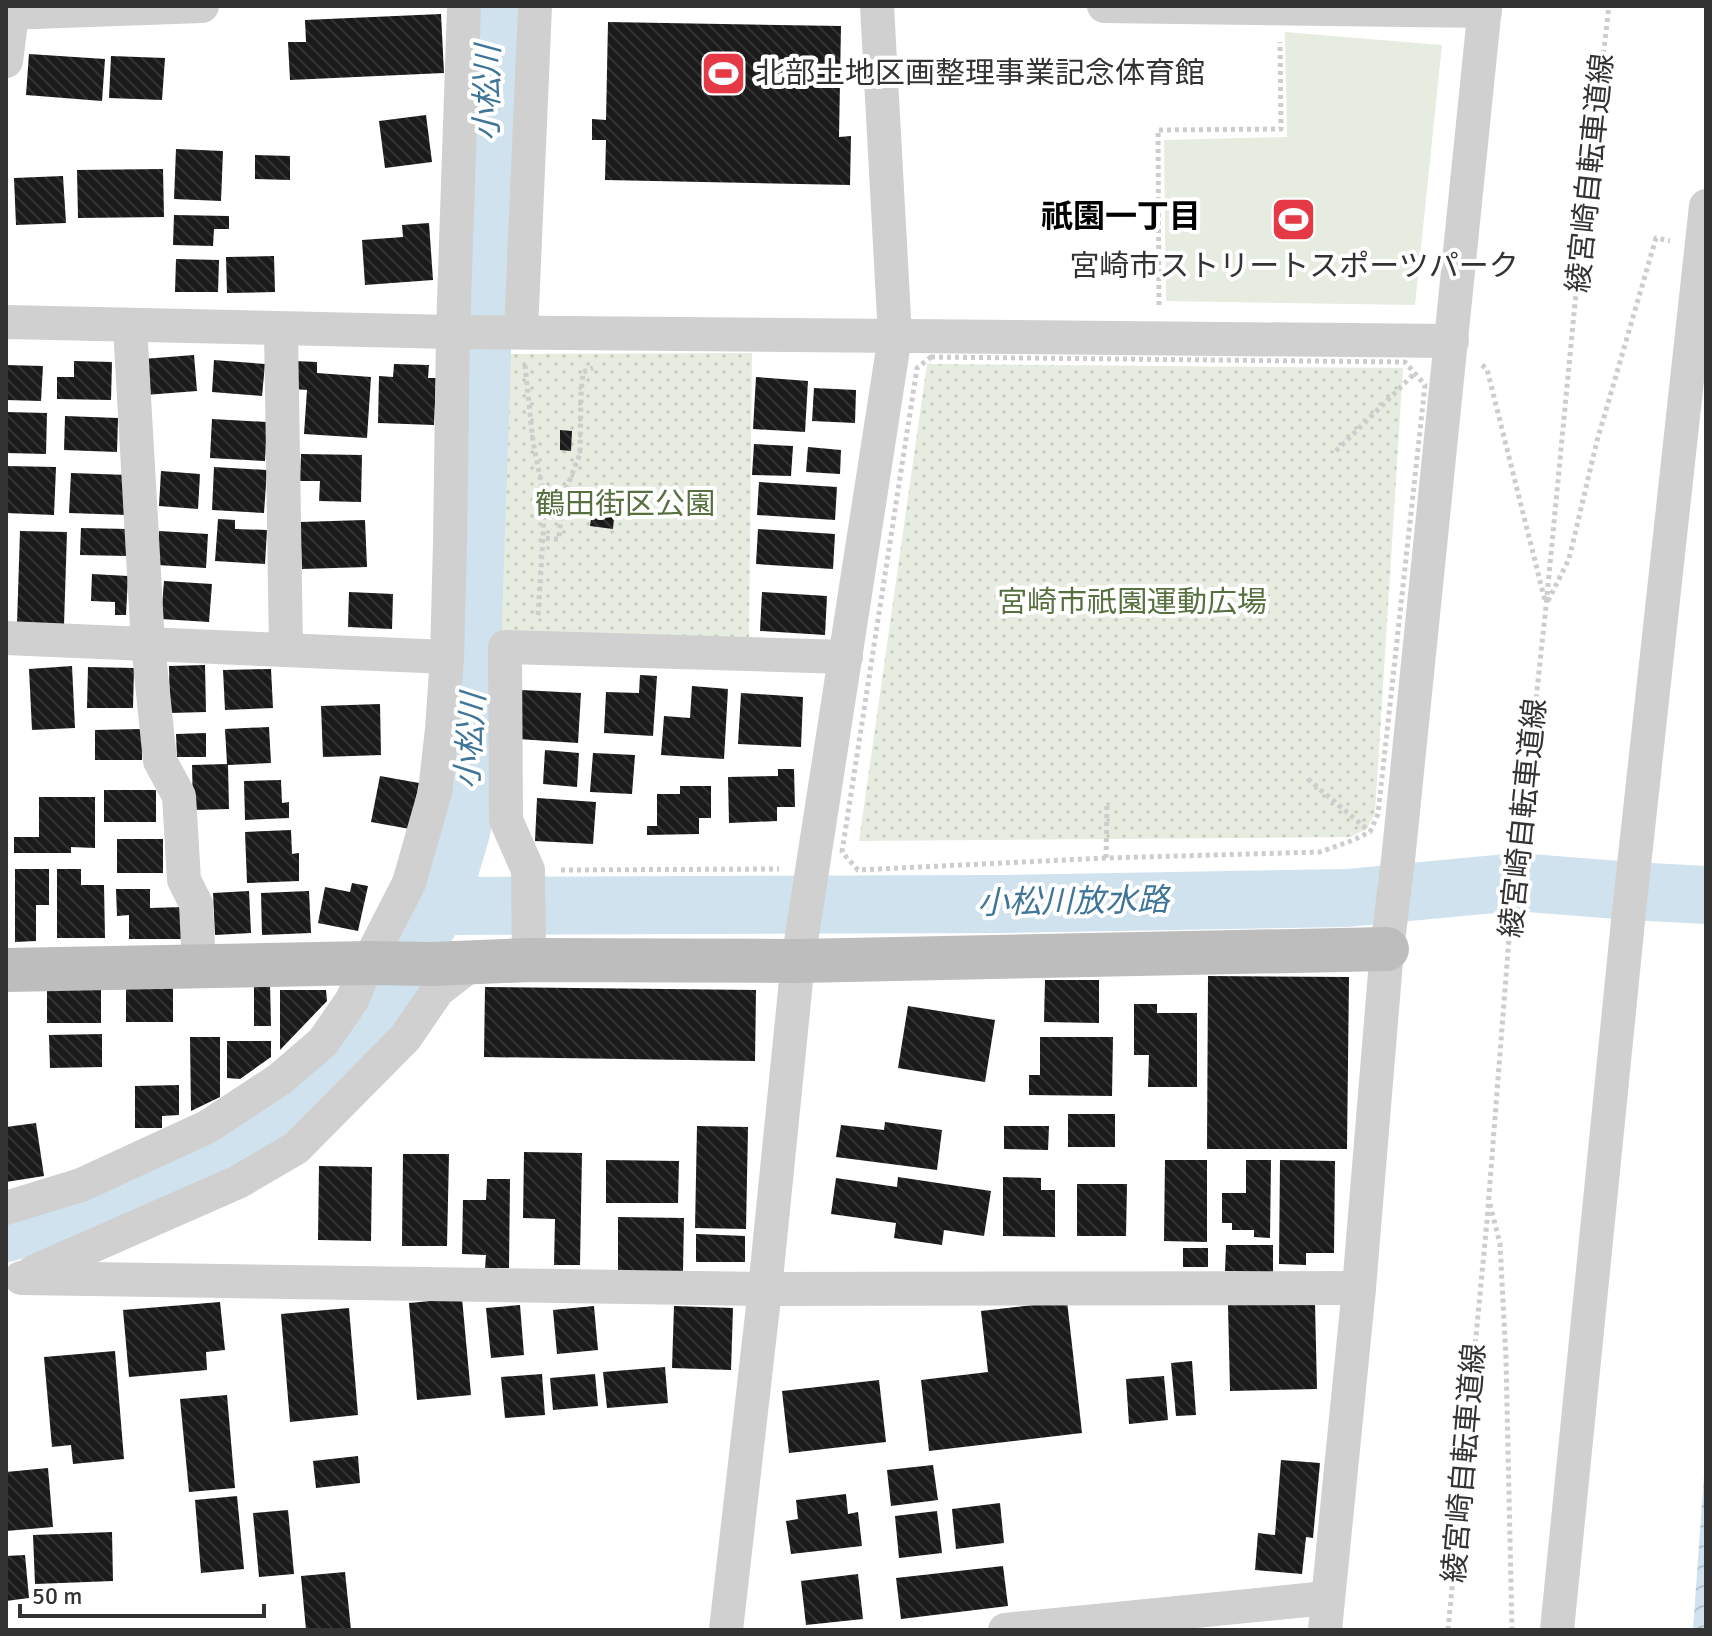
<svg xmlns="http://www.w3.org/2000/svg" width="1712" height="1636" viewBox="0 0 1712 1636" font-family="Signika,'Noto Sans JP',sans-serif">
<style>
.grass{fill:#e6ecdf}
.park{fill:url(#park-dots)}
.water{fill:url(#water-waves)}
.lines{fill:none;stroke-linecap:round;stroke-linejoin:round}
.river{stroke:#cfe2ee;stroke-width:58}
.building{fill:url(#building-back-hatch)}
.path{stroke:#cdcdcd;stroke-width:5;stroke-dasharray:4 4;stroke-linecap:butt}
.street{stroke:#d0d0d0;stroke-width:34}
.secondary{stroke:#bdbdbd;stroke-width:44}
.labels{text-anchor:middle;stroke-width:8;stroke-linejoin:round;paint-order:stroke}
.poi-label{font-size:30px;fill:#333;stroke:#fff;text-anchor:start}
.street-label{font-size:30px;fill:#333;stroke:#fff}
.park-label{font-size:30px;fill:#56703f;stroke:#fff}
.water-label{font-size:32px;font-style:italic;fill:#3f7597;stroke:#fff}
.neighbourhood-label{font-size:32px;font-weight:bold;fill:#000;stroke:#fff}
</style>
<defs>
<pattern id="park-dots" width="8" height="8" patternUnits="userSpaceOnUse" patternTransform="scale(2)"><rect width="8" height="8" fill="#e6ecdf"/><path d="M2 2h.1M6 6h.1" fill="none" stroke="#c6cbc0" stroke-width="1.8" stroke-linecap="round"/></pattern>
<pattern id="water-waves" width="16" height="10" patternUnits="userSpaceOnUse" patternTransform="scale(2)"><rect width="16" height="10" fill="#cfe2ee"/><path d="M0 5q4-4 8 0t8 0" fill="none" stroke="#b2c2cd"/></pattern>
<pattern id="building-back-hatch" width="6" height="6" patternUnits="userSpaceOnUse" patternTransform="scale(2)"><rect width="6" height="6" fill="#1a1a1a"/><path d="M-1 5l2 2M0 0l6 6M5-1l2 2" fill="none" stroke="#333"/></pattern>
</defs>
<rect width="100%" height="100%" fill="#fff"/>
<polygon class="grass" points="1285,32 1442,45 1415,305 1166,301 1164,140 1287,137"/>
<g class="park">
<polygon points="752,353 749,641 493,630 506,354"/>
<polygon points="927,364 1403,368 1375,813 1367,829 1350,837 859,841"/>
</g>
<polygon class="water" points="1706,1447 1706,1630 1693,1630"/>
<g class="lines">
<g class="river">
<polyline points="439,906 1006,904 1347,898 1516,882 1631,891 1706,895"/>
<polyline points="6,1233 192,1176 273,1125 346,1045 382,1000 439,906 461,832 472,774 472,650 483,326 489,6"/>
</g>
</g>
<g class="building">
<polygon points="441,14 444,73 290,80 288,42 306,42 305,20"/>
<polygon points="608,22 841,26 839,137 851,136 850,185 605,180 606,140 592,140 592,119 606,120"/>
<polygon points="29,54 105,59 102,101 26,95"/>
<polygon points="111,56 165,58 162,100 109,98"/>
<polygon points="426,115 432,162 385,168 379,121"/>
<polygon points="176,149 223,151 221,201 174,199"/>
<polygon points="255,155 290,156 290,180 255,179"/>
<polygon points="163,169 164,217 78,218 77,170"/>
<polygon points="63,176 66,223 16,225 14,178"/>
<polygon points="174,215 229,216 229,229 214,229 213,246 173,245"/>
<polygon points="429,223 433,280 365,285 362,240 403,237 402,225"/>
<polygon points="274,256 275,292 227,293 226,257"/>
<polygon points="176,259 219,260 218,292 175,292"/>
<polygon points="194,355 197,391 145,395 143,359"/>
<polygon points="214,360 265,364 262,396 212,392"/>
<polygon points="74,361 112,362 111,400 57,399 57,377 74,377"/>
<polygon points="295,361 317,362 317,373 371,377 367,438 304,434 307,390 293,389"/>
<polygon points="394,364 429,365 428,378 436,378 434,425 378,423 379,376 393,377"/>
<polygon points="6,365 43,366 41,401 6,400"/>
<polygon points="756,377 808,381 805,432 753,429"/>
<polygon points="814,388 856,390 855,423 812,421"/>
<polygon points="6,412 47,413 46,454 6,453"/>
<polygon points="65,416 118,418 117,452 64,450"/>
<polygon points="212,419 267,422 265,461 210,458"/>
<polygon points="560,430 572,431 571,451 560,450"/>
<polygon points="754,444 793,446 791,476 752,475"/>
<polygon points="808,447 841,450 840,474 806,472"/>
<polygon points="301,454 362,455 361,502 319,501 320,481 300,481"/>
<polygon points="6,466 56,467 54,515 6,513"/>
<polygon points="214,467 267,470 264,513 212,510"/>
<polygon points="161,471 200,474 198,509 159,506"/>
<polygon points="71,473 128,475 127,515 69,513"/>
<polygon points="759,482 837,487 835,520 757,515"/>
<polygon points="593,505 615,507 613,529 590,526"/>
<polygon points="218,519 235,520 235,529 267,530 265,564 215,561"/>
<polygon points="365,520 367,567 302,569 300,522"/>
<polygon points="81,528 128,529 127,556 80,555"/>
<polygon points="758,529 835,534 833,569 756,564"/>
<polygon points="20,531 67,532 64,625 17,624"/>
<polygon points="159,531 208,534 206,568 157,565"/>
<polygon points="92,574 128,576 126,615 115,615 115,602 91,601"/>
<polygon points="164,581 212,584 209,622 161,619"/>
<polygon points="349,592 393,594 392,629 348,627"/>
<polygon points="762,592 827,596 825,635 760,631"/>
<polygon points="205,665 206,712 170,713 169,666"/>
<polygon points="72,666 75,728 32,730 29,669"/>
<polygon points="88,667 134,668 133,708 87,708"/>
<polygon points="271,669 273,708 225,710 223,670"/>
<polygon points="640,675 657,676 653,736 604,733 606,692 639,693"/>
<polygon points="692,686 728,689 724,759 661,755 664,716 690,718"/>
<polygon points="521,690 581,693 578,743 518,739"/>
<polygon points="741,693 803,697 801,747 738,744"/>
<polygon points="380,704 381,755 323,757 321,706"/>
<polygon points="269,727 271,763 228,765 229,809 193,810 192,765 227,764 225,729"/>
<polygon points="142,729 142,760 95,760 95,730"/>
<polygon points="206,733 206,757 177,757 176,734"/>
<polygon points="545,750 579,753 577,787 543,784"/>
<polygon points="593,753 635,755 632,794 590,792"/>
<polygon points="778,769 794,769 795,807 777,807 777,821 729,823 728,777 778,776"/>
<polygon points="380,776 419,783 410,829 371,822"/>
<polygon points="281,780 282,803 289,802 289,818 245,820 244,781"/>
<polygon points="680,786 711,786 711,818 699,818 699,834 647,835 647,826 657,826 657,794 680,794"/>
<rect x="104" y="790" width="52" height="32"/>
<polygon points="39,797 95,797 95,848 71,847 71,853 14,853 14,837 39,837"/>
<polygon points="537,798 596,802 593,844 535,841"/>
<polygon points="291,830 292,854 299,853 299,881 247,883 245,832"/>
<rect x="117" y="839" width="46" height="34"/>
<polygon points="15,869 49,869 49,905 36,905 36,941 15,942"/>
<polygon points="57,869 81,869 81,885 104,885 105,938 57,938"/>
<polygon points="352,883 368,886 358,931 318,923 325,887 350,892"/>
<polygon points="116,889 150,889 150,908 182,907 182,939 129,939 129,915 117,916"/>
<polygon points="249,891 251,933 215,935 213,893"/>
<polygon points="309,891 311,933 262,935 261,893"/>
<polygon points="1208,976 1349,977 1347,1149 1207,1149"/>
<polygon points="1045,980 1099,980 1099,1023 1044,1022"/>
<polygon points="270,983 271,1026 254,1026 254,984"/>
<polygon points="485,987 756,990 755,1061 484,1057"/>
<rect x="126" y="988" width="47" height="34"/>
<polygon points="101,989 101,1023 47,1023 47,990"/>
<polygon points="280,990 326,990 327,1001 280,1050"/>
<polygon points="1134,1004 1157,1004 1157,1013 1197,1013 1197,1087 1148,1087 1149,1055 1134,1055"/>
<polygon points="908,1006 995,1020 985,1082 898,1068"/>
<polygon points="102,1034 102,1067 50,1068 49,1035"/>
<polygon points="190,1037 220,1037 220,1097 191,1111"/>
<polygon points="1040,1037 1113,1037 1112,1096 1029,1095 1029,1075 1040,1075"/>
<polygon points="227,1041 271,1041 271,1057 240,1079 227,1078"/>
<polygon points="179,1085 179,1115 162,1116 162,1128 135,1128 135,1086"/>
<rect x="1068" y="1114" width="47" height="33"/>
<polygon points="885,1122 942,1130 937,1170 836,1157 841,1125 884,1130"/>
<polygon points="36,1123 44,1176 6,1182 6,1127"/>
<polygon points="697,1126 748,1127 746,1229 695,1228"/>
<polygon points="1004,1126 1049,1126 1048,1150 1004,1149"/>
<polygon points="524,1152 582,1153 580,1265 554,1265 555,1219 523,1218"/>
<polygon points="403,1154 449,1154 447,1246 402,1246"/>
<polygon points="606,1160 679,1161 678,1203 606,1203"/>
<polygon points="1165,1160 1207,1160 1207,1242 1164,1241"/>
<polygon points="1246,1160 1271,1160 1270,1238 1254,1237 1254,1230 1232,1230 1232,1223 1222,1223 1222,1193 1246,1193"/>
<polygon points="1280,1160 1335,1161 1334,1253 1306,1253 1306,1265 1279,1264"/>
<polygon points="319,1166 372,1167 371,1241 318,1240"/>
<polygon points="898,1177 991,1191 984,1236 944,1230 942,1245 894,1238 896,1223 831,1214 836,1178 897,1187"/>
<polygon points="1003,1177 1041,1178 1041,1190 1055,1190 1055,1237 1003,1236"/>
<polygon points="487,1179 510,1179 509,1268 485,1268 486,1255 462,1254 463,1200 486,1200"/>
<polygon points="1077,1184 1127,1184 1126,1236 1077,1236"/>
<polygon points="618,1217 684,1218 683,1271 618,1271"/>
<polygon points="696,1234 745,1236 745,1262 696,1262"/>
<polygon points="1226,1245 1273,1245 1273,1272 1225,1271"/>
<rect x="1183" y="1248" width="25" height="19"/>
<polygon points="462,1298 471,1395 417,1400 409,1303"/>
<polygon points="1067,1301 1082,1433 929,1451 921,1380 988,1372 981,1311"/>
<polygon points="220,1302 225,1350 206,1352 207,1370 129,1377 123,1310"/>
<polygon points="1315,1304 1317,1389 1230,1391 1228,1305"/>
<polygon points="520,1305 524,1355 491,1358 486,1308"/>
<polygon points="594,1306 598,1350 557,1354 553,1310"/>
<polygon points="674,1306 733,1308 731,1370 672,1368"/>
<polygon points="349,1308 358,1415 290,1422 281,1314"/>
<polygon points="115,1351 124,1459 73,1464 71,1445 52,1447 44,1357"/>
<polygon points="1192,1361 1196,1415 1176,1416 1171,1363"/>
<polygon points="665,1367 668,1403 607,1408 603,1372"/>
<polygon points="542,1374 545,1415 505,1418 501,1377"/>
<polygon points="595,1374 598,1406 553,1410 550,1378"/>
<polygon points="1164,1376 1168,1420 1129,1424 1126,1379"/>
<polygon points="879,1380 886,1442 789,1453 782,1391"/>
<polygon points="227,1395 235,1488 189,1492 180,1399"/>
<polygon points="358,1456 360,1483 316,1488 313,1461"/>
<polygon points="1281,1460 1320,1463 1313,1538 1306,1537 1302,1574 1255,1570 1258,1533 1275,1535"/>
<polygon points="933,1465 938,1500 891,1506 887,1470"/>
<polygon points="48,1468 53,1527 6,1531 6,1472"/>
<polygon points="846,1494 848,1514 858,1512 862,1546 791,1554 786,1521 798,1519 796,1500"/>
<polygon points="237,1496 244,1569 201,1573 195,1500"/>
<polygon points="1000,1503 1004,1543 956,1549 952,1509"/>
<polygon points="288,1510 294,1574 259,1577 253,1513"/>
<polygon points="937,1511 942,1553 899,1558 895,1516"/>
<polygon points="112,1532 113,1581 35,1584 33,1535"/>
<polygon points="25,1555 29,1598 6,1601 6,1556"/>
<polygon points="1003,1566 1008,1606 901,1619 896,1578"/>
<polygon points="345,1572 351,1630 306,1630 301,1576"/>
<polygon points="858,1574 863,1619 806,1625 801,1581"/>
</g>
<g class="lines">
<g class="path">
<polyline points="1159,305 1158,130 1281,129 1280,42"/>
<polygon points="931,357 1405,362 1425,385 1378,814 1370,832 1351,841 1320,852 1106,858 858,870 842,852 917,368"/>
<polyline points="525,365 533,442 544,496 543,538"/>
<polyline points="1482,365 1487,369 1545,601"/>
<polyline points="1336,451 1415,373"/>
<polyline points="1548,601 1569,559 1597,441 1656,238 1670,241"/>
<polyline points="538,615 543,538 559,539 563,497 580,454 581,394 583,372 593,368"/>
<polyline points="1308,779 1369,831"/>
<polyline points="1106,858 1107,803"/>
<polyline points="561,870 779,869"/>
<polyline points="1490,1204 1500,1244 1506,1359 1512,1630"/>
<polyline points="1448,1630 1487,1221 1510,925 1519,860 1546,606 1575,303 1609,6"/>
</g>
<g class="street">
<polyline points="1104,6 1485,11"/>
<polyline points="6,13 202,6"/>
<polyline points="6,61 13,6"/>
<polyline points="6,322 453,332 1452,341"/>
<polyline points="130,326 148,644 160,761 179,796 184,880 196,904 199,967"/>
<polyline points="281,329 286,650"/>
<polyline points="521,332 535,6"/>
<polyline points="6,638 447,657"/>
<polyline points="529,960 528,870 506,820 505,647 846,657"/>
<polyline points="6,1208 81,1185 207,1127 280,1079 323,1042 352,1000 368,963 409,883 435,792 442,729 447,657 450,544 453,332 464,6"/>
<polyline points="33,1272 238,1182 296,1148 405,1038 438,990 473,963"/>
<polyline points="21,1278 765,1289 1359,1288"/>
<polyline points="726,1630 765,1289 798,961 895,336 877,6"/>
<polyline points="1005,1630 1327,1598"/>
<polyline points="1325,1630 1359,1288 1387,949 1398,860 1485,6"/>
<polyline points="1557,1630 1629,911 1706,206"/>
</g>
<polyline class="secondary" points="6,970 368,963 432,964 529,960 798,961 1387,949"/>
</g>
<defs>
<symbol id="stadium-square" viewBox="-11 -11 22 22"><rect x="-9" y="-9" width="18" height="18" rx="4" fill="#e63946" stroke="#fff"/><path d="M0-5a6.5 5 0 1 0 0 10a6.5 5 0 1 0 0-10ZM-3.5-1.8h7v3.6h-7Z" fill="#fff"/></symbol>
</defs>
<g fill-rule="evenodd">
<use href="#stadium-square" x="698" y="48" width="51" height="51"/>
<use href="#stadium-square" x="1268" y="194" width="51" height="51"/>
</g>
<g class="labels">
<g class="poi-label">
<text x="755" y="83">北部土地区画整理事業記念体育館</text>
<text x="1294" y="276" text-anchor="middle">宮崎市ストリートスポーツパーク</text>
</g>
<g class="street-label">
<text transform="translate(1590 173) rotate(-84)" y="10">綾宮崎自転車道線</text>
<text transform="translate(1523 818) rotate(-84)" y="10">綾宮崎自転車道線</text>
<text transform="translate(1464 1463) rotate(-85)" y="10">綾宮崎自転車道線</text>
</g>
<g class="park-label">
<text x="625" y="514">鶴田街区公園</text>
<text x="1132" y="612">宮崎市祇園運動広場</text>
</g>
<g class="water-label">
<text transform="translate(487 93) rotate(-89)" y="11">小松川</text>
<text transform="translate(470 741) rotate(-86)" y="11">小松川</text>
<text transform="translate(1073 901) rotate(-1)" y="11">小松川放水路</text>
</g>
<g class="neighbourhood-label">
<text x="1121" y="227">祇園一丁目</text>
</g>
</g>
<rect width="1712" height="1636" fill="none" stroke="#333333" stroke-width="16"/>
<path d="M20 1604v12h244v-12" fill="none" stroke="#333333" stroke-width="4"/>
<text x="32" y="1604" font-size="24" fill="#333333" stroke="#ffffff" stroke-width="6" paint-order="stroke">50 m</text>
</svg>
